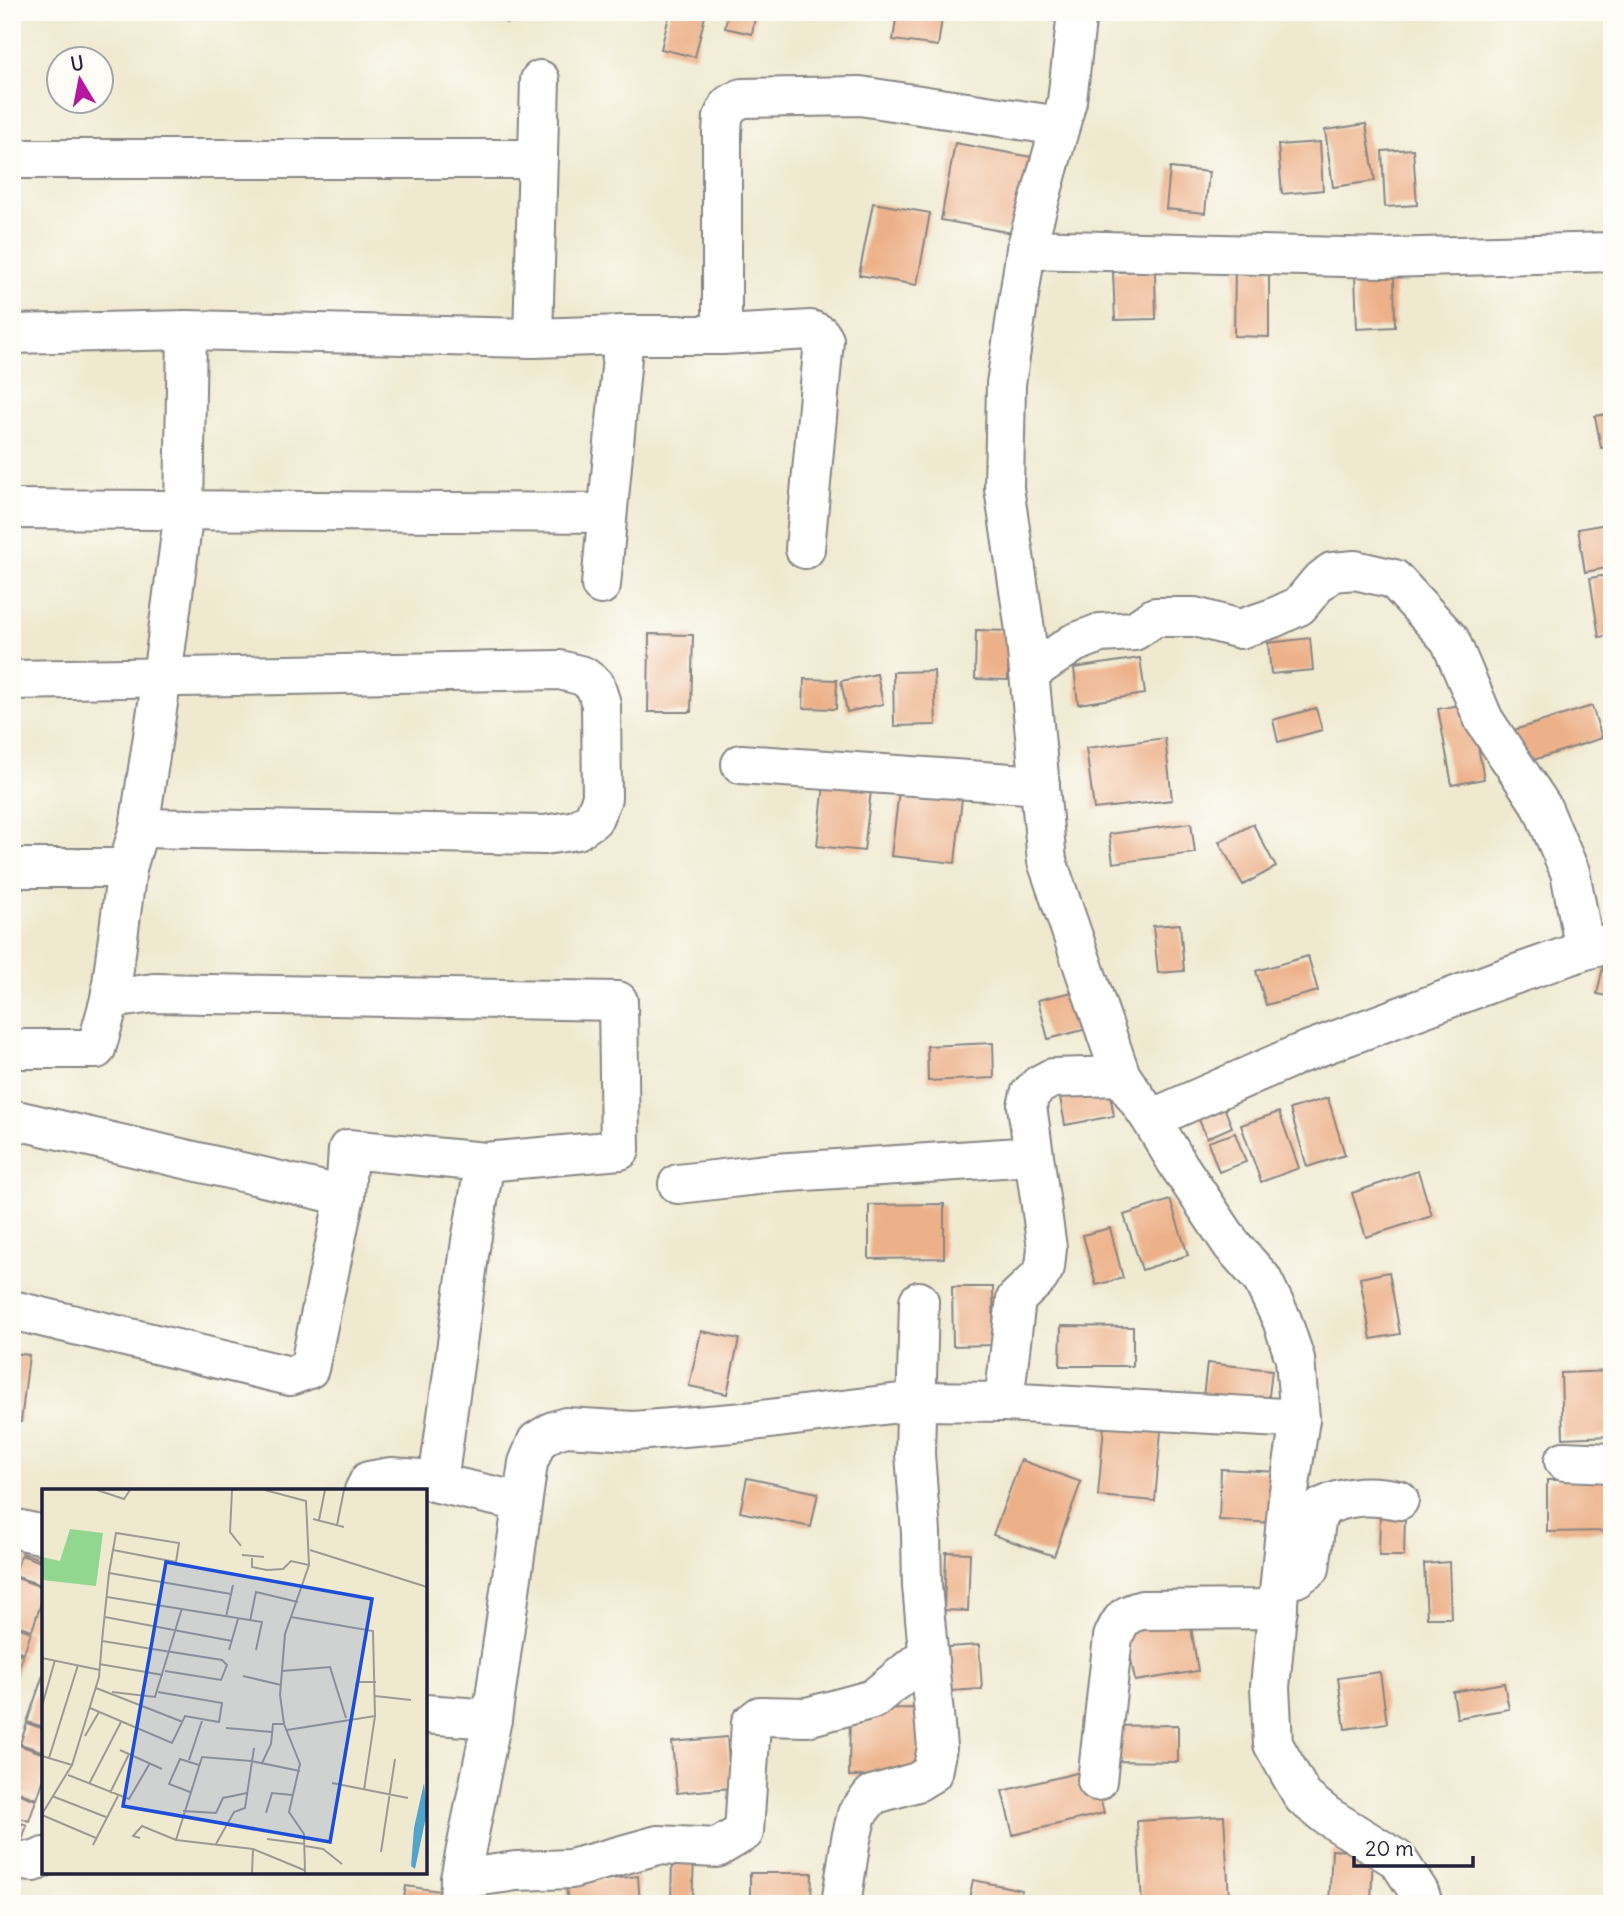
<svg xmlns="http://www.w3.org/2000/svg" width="1624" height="1916" viewBox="0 0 1624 1916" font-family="Delius,sans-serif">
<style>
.building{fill:#edb189}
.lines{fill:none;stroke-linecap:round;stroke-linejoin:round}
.street-casing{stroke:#888685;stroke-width:42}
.street{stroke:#fff;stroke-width:38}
.inset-road{fill:none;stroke:#9d9994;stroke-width:2}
.view{fill:#1d4ed8;fill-opacity:0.15;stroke:#1d4ed8;stroke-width:3.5}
.inset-edge{fill:none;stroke:#22223b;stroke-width:3.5}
</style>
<rect width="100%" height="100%" fill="#fdfcf7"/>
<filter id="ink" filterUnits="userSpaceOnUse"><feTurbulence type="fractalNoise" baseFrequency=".0143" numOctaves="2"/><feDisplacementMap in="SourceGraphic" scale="14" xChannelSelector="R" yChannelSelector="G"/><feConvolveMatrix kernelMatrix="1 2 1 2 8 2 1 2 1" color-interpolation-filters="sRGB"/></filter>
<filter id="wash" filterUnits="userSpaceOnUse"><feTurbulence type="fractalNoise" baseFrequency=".00686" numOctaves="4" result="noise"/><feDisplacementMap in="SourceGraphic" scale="28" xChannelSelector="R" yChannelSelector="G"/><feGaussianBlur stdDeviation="1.57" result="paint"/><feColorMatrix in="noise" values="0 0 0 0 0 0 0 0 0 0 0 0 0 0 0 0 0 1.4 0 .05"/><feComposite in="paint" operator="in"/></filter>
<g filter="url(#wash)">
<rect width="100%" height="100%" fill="#efe9cf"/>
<g id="blocks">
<g class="building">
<polygon points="505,12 555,12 555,17 506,23"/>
<polygon points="670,12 706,12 695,57 661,49"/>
<polygon points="728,12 756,12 752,34 725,28"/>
<polygon points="897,12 943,12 938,46 893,40"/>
<polygon points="1366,124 1375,181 1333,187 1325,130"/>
<polygon points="1320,142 1323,190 1282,194 1278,145"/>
<polygon points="955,143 1037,158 1023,235 941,220"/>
<polygon points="1413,149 1417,205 1385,207 1382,151"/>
<polygon points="1170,168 1209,172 1205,213 1166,209"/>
<polygon points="873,203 930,213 917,285 859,275"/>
<polygon points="1235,268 1269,268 1269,337 1234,336"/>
<polygon points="1155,271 1156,319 1115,320 1113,272"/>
<polygon points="1394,274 1395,327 1357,329 1355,275"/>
<polygon points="1612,413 1612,447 1601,448 1595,416"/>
<polygon points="1612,523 1612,567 1585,572 1578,529"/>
<polygon points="1612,574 1612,635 1599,637 1590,578"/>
<polygon points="976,630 1009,631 1008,680 975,679"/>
<polygon points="649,634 693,635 691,712 648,712"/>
<polygon points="1310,638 1313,670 1271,674 1268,643"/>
<polygon points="1140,658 1145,694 1078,704 1074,668"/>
<polygon points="934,671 936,725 894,726 893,672"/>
<polygon points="877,674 883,704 847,712 841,681"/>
<polygon points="804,679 837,680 836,709 803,708"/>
<polygon points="1470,703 1484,779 1452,785 1438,709"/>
<polygon points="1592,706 1602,738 1521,764 1511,731"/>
<polygon points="1316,708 1322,730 1278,742 1273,720"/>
<polygon points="1165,738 1172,800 1094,809 1086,748"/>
<polygon points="825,776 872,782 864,851 817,846"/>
<polygon points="899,791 962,798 955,863 891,856"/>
<polygon points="1191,823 1195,853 1113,863 1109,834"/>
<polygon points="1253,824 1276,867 1243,885 1219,842"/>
<polygon points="1180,924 1184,971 1158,973 1153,926"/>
<polygon points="1607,949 1612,950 1612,997 1597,994"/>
<polygon points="1308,956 1318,991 1266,1005 1256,971"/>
<polygon points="1077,991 1087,1029 1048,1039 1038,1000"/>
<polygon points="993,1043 994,1078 928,1081 927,1046"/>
<polygon points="1107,1077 1114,1116 1065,1125 1058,1086"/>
<polygon points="1328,1098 1345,1155 1307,1167 1290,1109"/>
<polygon points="1222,1102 1232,1127 1207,1138 1196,1113"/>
<polygon points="1279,1112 1299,1168 1261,1182 1241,1125"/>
<polygon points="1235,1133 1246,1162 1219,1172 1208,1142"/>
<polygon points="1418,1171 1432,1216 1366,1237 1352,1193"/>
<polygon points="1170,1200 1188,1255 1142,1270 1124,1215"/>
<polygon points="944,1204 944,1258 869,1259 869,1205"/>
<polygon points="1110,1228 1123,1278 1096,1285 1083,1235"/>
<polygon points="1389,1272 1400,1334 1371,1339 1360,1278"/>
<polygon points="952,1287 993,1287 994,1345 953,1346"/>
<polygon points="1061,1326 1133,1327 1133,1366 1060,1366"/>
<polygon points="701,1331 739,1339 727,1394 689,1386"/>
<polygon points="12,1353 29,1355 21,1422 12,1421"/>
<polygon points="1207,1363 1272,1370 1268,1404 1203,1397"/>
<polygon points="1612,1371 1612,1436 1563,1438 1561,1373"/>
<polygon points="1105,1414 1162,1419 1155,1501 1098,1496"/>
<polygon points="1021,1460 1081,1482 1054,1556 993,1535"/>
<polygon points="1221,1469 1279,1472 1277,1523 1219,1520"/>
<polygon points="747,1478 818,1493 811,1527 740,1512"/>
<polygon points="1610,1479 1610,1531 1547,1532 1547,1480"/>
<polygon points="1380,1515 1405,1516 1404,1556 1379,1556"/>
<polygon points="29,1532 44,1537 44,1560 22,1553"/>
<polygon points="946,1552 970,1553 968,1611 944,1610"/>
<polygon points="21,1555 44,1563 44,1586 14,1576"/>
<polygon points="1449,1562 1451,1618 1427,1618 1424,1564"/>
<polygon points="14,1577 44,1588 44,1595 32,1630 12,1624 12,1582"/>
<polygon points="1190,1621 1198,1671 1135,1681 1126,1631"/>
<polygon points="12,1625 31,1632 24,1653 12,1649"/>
<polygon points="979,1645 982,1689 950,1691 948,1647"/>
<polygon points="12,1651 23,1655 16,1675 12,1674"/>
<polygon points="1380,1672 1387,1723 1345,1729 1338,1678"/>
<polygon points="43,1675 44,1676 44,1727 27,1722"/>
<polygon points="1504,1683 1509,1709 1457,1718 1453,1692"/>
<polygon points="922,1708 922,1775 849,1776 850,1709"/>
<polygon points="27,1723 44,1729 44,1752 20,1744"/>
<polygon points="1178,1725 1178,1762 1107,1761 1107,1726"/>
<polygon points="727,1737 731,1788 677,1793 672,1742"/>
<polygon points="19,1745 44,1754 44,1778 37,1799 12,1790 12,1764"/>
<polygon points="1093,1769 1104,1813 1013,1835 1002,1791"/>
<polygon points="12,1791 36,1800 29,1821 12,1815"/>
<polygon points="1224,1816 1229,1898 1142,1904 1137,1821"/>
<polygon points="12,1820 27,1825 20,1846 12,1843"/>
<polygon points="1332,1850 1373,1852 1371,1904 1329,1904"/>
<polygon points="672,1859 694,1860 692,1904 671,1904"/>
<polygon points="750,1873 812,1873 811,1904 750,1904"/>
<polygon points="638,1876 640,1904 568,1904 566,1884"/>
<polygon points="973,1880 1022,1890 1019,1904 968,1904"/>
<polygon points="406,1886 446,1892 445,1904 403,1904"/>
</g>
</g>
</g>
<g filter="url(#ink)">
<use href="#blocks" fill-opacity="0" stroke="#888685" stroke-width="2"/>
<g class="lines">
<defs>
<g id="street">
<polyline points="1077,12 1067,101 1026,249 1006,384 1004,488 1025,630 1047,861 1121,1076 1151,1119 1179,1166 1232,1245 1262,1279 1282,1320 1295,1359 1300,1419 1288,1498 1270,1687 1273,1744 1303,1797 1327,1816 1398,1860 1419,1892 1423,1904"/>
<polyline points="12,159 538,159"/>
<polyline points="1026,249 1384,258 1612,252"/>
<polyline points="12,334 187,330 533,338 624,335 722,335 811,330 820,334 824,340 805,549"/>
<polyline points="722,335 722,133 723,117 729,105 742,98 860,96 1060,126"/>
<polyline points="533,338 540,80"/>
<polyline points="12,509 607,513"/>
<polyline points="601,585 624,335"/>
<polyline points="1029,673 1074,643 1100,633 1134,631 1155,617 1195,617 1240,629 1273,618 1299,606 1318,583 1332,572 1355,570 1394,579 1450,640 1484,720 1542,807 1570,872 1585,950"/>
<polyline points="12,680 560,670 583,676 595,685 601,704 602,798 593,819 577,830 544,835 139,828"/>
<polyline points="741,764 1040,785"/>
<polyline points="12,868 127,868"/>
<polyline points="12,1049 96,1049 110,999 127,868 139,828 162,677 184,511 187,330"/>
<polyline points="12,1119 345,1196"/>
<polyline points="1151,1119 1299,1054 1496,981 1585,950 1612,943"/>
<polyline points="678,1184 775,1173 1033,1156"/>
<polyline points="12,1310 290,1376 309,1369 345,1196 348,1149 485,1162 620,1150 618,1001 154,993 110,999"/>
<polyline points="1004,1402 1016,1299 1039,1277 1045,1267 1047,1248 1027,1106 1030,1094 1039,1085 1052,1078 1121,1076"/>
<polyline points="1564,1461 1612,1463"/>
<polyline points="438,1482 471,1241 485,1162"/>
<polyline points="364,1491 369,1481 391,1477 420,1479 521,1502"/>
<polyline points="12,1528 44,1535"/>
<path d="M1281,1579L1296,1578L1310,1568L1316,1521L1322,1507C1349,1495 1370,1494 1399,1500"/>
<polyline points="425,1714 492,1719"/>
<path d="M1097,1781L1113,1637C1121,1619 1123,1615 1142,1610L1278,1609"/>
<polyline points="12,1860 34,1862 44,1857"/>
<polyline points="460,1879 516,1871 571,1869 658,1845 717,1848 744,1832 751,1723 760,1716 807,1717 873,1699 928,1654"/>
<polyline points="459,1904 460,1879 492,1719 528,1463 537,1441 553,1431 566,1427 634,1431 745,1422 916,1401 1004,1402 1300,1419"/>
<polyline points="841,1904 851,1839 857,1814 872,1795 917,1782 932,1773 937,1747 922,1586 921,1533 915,1454 919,1301"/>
</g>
</defs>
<use href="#street" class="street-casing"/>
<use href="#street" class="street"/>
</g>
</g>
<g transform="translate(42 1489)">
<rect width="385" height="385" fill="#efe9cf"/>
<path d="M28,40L61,44L54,97L0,91V68L18,72Z" fill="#92d790"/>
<path d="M382,294L385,323L373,380L369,377L372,339Z" fill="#51a4cc"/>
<path class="inset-road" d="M55,1L82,10L88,1M190,1L188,43L199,57M223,1L264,12L267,76L243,145L238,206L242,235L258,275L247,323L262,345L263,384M271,30L302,38M277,31L283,1M295,36L302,1M268,61L385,98M200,66L222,68M210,69V78L225,81L241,80L249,72L267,76M67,84L189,105M65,108L220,133L214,161M63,128L190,152M184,128L191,96M249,128L331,142L333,227L322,301M208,132L214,103L256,113M60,152L180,171L185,176L179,191L123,182M187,161L196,130M0,169L58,181M57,175L121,186M240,182L288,178L304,229M201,187L239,196M54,199L141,233M314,199L315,193H334M70,203L113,208L140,119M333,207L369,211M0,217L13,171M48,219L130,254L143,227L177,233L180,214L116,203M184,239L230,243M245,241L333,227M43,247L57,223M78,261L120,280M0,267L30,276M7,269L36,176M147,271L160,232M220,274L229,255L231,235H242M26,286L87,310L108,274M290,294L366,309M47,295L79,233M148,303L127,295L138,270L157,276M68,304L87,265M10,307L64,328M141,322L174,324L181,309L205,304M224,324L230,304L250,306M0,325L30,276L57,188L60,152L67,84L71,61L74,44L137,54L134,73L71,61M0,326L54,349M98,349L91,347L100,337L134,351L211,360L262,381M225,350L263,355M134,351L160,268L209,272L258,282M174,355L192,323L203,319L212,259M51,356L76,307M263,357L281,360L300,375M339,363L353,270M210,384L211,360"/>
<path class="view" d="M124,73L330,110L288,353L81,317Z"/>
<rect width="385" height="385" class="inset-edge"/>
</g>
<rect width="1624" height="1916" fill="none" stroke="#fdfcf7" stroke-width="42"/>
<g transform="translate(80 80) rotate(350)"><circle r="33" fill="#fdfcf7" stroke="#a5a5ac" stroke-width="2"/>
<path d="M0-5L12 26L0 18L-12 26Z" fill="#b5179e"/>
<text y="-10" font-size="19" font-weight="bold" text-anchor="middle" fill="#22223b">U</text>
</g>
<path d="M1354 1856v10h119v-10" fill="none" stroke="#22223b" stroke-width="3.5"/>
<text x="1365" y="1856" font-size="21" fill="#22223b" stroke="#fdfcf7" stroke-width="5" paint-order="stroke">20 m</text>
</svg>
